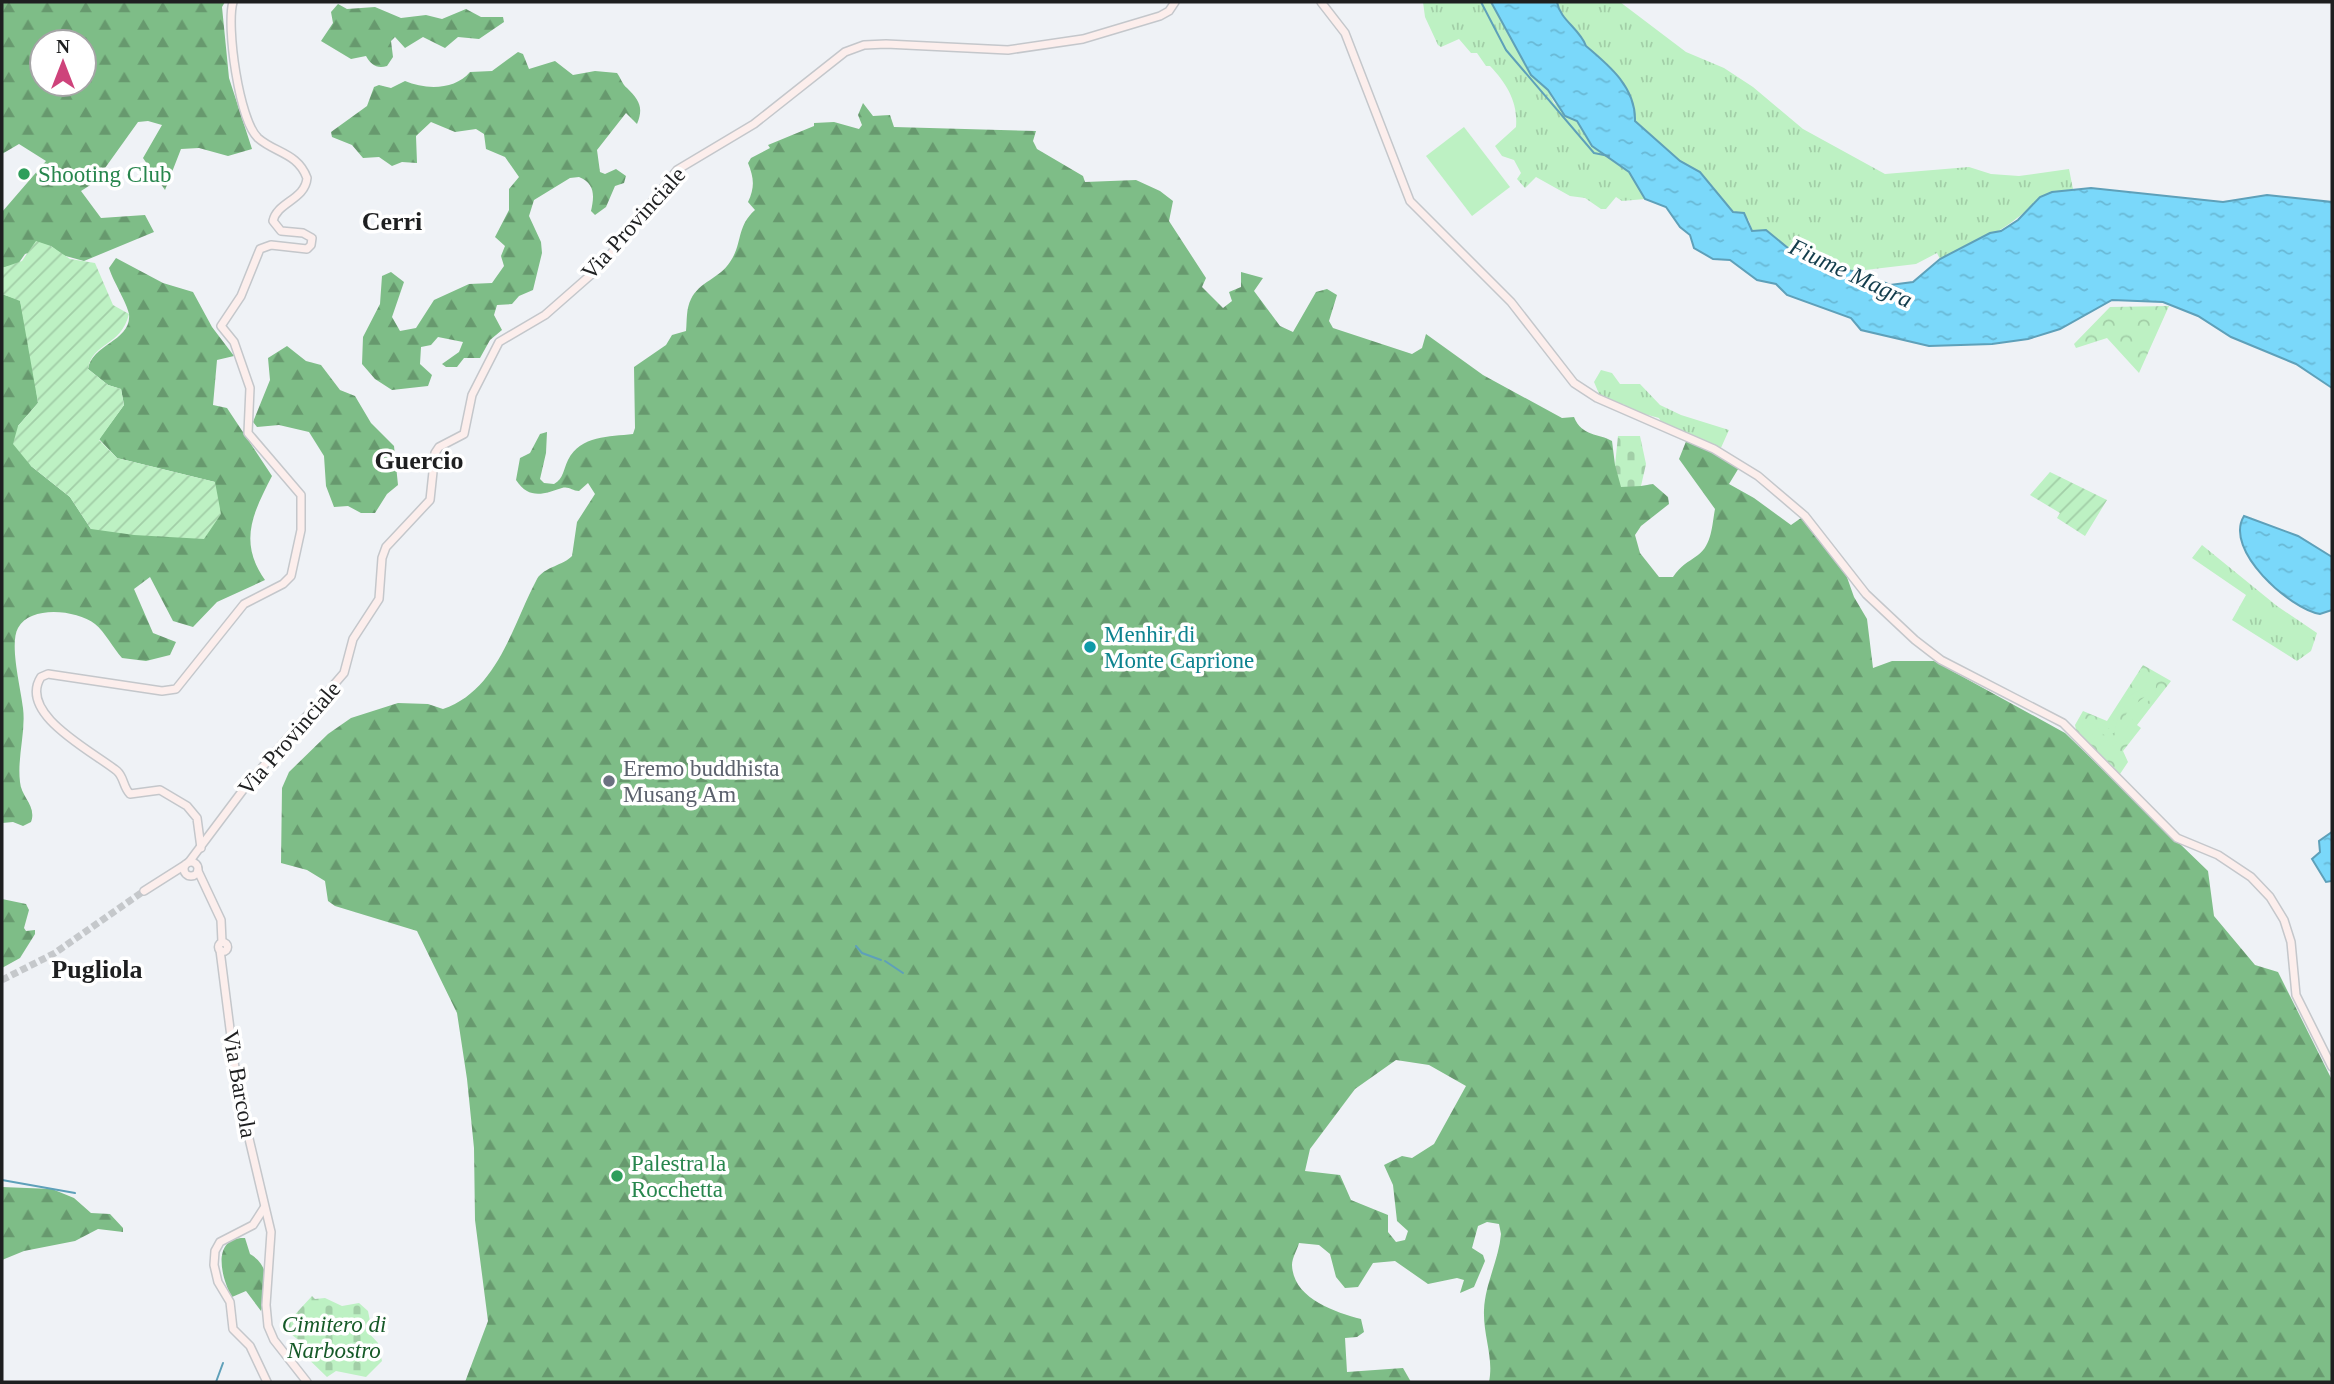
<svg xmlns="http://www.w3.org/2000/svg" width="2334" height="1384" viewBox="0 0 2334 1384" font-family="Georgia,serif">
<style>
.grass{fill:url(#grass-tufts)}
.forest{fill:url(#forest-firs);fill-rule:evenodd}
.cemetery{fill:url(#cemetery-stones)}
.park{fill:url(#park-crowns)}
.garden{fill:url(#garden-furrows)}
.pitch{fill:#bdf1c3;fill-rule:evenodd}
.water{fill:url(#water-ripples);stroke:#5ea0b9;stroke-width:2}
.lines{fill:none;stroke-linecap:round;stroke-linejoin:round}
.stream{stroke:#5ea0b9;stroke-width:2}
.secondary-tunnel{stroke:#c5c8cb;stroke-width:7;stroke-dasharray:7 3.5;stroke-linecap:butt}
.secondary-casing{stroke:#c4c7cb;stroke-width:10}
.secondary{stroke:#fceeec;stroke-width:7}
.leisure-dot{fill:#2e9e5b;stroke:#fff;stroke-width:2.5}
.culture-dot{fill:#0f9aa8;stroke:#fff;stroke-width:2.5}
.worship-dot{fill:#6b7280;stroke:#fff;stroke-width:2.5}
.labels{text-anchor:middle;stroke-width:7;stroke-linejoin:round;paint-order:stroke}
.leisure-label{font-size:23px;fill:#27864d;stroke:#fff;text-anchor:start}
.street-label{font-size:23px;fill:#1e1f20;stroke:#fff}
.culture-label{font-size:23px;fill:#0d838f;stroke:#fff;text-anchor:start}
.worship-label{font-size:23px;fill:#5b616d;stroke:#fff;text-anchor:start}
.park-label{font-size:23px;font-style:italic;fill:#165a28;stroke:#fff}
.water-label{font-size:24px;font-style:italic;fill:#133d4c;stroke:#fff}
.quarter-label{font-size:26px;font-weight:bold;fill:#1e1f20;stroke:#fff}
</style>
<defs>
<pattern id="grass-tufts" width="24" height="20" patternUnits="userSpaceOnUse" patternTransform="scale(1.75)"><rect width="24" height="20" fill="#bdf1c3"/><path d="M3 7l-1-3M5 7V3M7 7l1-3M15 17l-1-3M17 17v-4M19 17l1-3" fill="none" stroke="#a2cea7"/></pattern>
<pattern id="forest-firs" width="22" height="20" patternUnits="userSpaceOnUse" patternTransform="scale(1.75)"><rect width="22" height="20" fill="#7ebd87"/><path d="M5 1l3.5 6h-7zM16 11l3.5 6h-7z" fill="#67996e"/></pattern>
<pattern id="cemetery-stones" width="16" height="16" patternUnits="userSpaceOnUse" patternTransform="scale(1.75)"><rect width="16" height="16" fill="#bdf1c3"/><path d="M2 7V4a2 2 0 0 1 4 0v3zM10 15v-3a2 2 0 0 1 4 0v3z" fill="#a2cea7"/></pattern>
<pattern id="park-crowns" width="20" height="18" patternUnits="userSpaceOnUse" patternTransform="scale(1.75)"><rect width="20" height="18" fill="#bdf1c3"/><path d="M2 6a3 3 0 1 1 6 0M12 15a3 3 0 1 1 6 0" fill="none" stroke="#a2cea7"/></pattern>
<pattern id="garden-furrows" width="10" height="10" patternUnits="userSpaceOnUse" patternTransform="scale(1.75)"><rect width="10" height="10" fill="#bdf1c3"/><path d="M-1 1l2-2M0 10L10 0M9 11l2-2" fill="none" stroke="#a2cea7"/></pattern>
<pattern id="water-ripples" width="26" height="14" patternUnits="userSpaceOnUse" patternTransform="scale(1.75)"><rect width="26" height="14" fill="#7ad8fa"/><path d="M2 4q2-2 4 0t4 0M15 11q2-2 4 0t4 0" fill="none" stroke="#69b9d6"/></pattern>
</defs>
<rect width="100%" height="100%" fill="#eff2f6"/>
<g class="grass">
<path d="M1423,2H1491L1531,75L1548,90L1554,103L1577,121L1592,145L1629,172L1645,199L1622,201L1616,197L1606,209H1601L1585,198L1570,196L1536,177L1525,188L1517,179L1521,173L1514,160L1502,156L1495,146L1516,127C1518,102 1507,84 1490,66H1486L1477,53H1471L1459,39L1441,47L1438,45L1425,17Z"/>
<path d="M1557,2H1620L1686,52L1724,68L1753,87L1803,129L1885,174L1969,167L1991,174L2019,176L2069,169L2073,189C2038,194 2030,211 2003,228C1984,241 1960,247 1940,259L1937,253L1916,264L1865,270L1863,273L1820,263L1752,231L1749,220L1729,209L1700,172L1680,161L1635,121C1636,88 1610,66 1586,46C1580,29 1560,20 1557,2Z"/>
<polygon points="1601,370 1612,373 1620,384 1640,384 1660,405 1681,415 1729,430 1720,450 1661,422 1659,418 1626,409 1624,404 1621,406 1600,396 1594,382"/>
<polygon points="2202,545 2277,606 2317,633 2311,651 2297,661 2232,620 2246,595 2192,558"/>
</g>
<g class="forest">
<path d="M2,2H225L222,7L229,78L252,149L228,156L199,148L181,149L165,190L143,158L162,125L148,121L138,122L95,182L81,191L101,218L145,215L154,232L84,261L62,255L51,246L25,254L18,264L2,268V212L46,161L19,144L2,154ZM42,42H84V84H42Z"/>
<path d="M338,4L347,9L375,7L401,18L426,15L442,19L466,9L481,17H503L504,22L479,39L458,37L445,48L423,37L405,48L395,37L391,41L393,57L387,66C377,69 371,65 366,56L351,59L321,41L333,23L331,12Z"/>
<path d="M518,52L523,54L529,69L555,61L573,75L595,71L617,73C621,78 622,84 627,88C639,100 644,107 637,124L626,113L597,150L600,172L605,174L616,169L626,176L624,183L615,186L606,207L595,215L591,211C594,197 596,184 579,177L570,178L534,200L529,216L541,242L542,253L533,290L519,296L512,304L497,305L494,315L502,330L490,340L480,358H464L457,367H446L442,364L459,352L463,342L438,337L431,345L421,347L420,364L432,375L428,386L392,390L375,379L362,364L363,337L380,304L382,276L391,272L404,282L392,317L400,331L416,328L434,300L469,284L492,283L504,266L501,256L505,246L495,237L509,210V189L519,177L505,157L486,149L484,134L476,129L455,132L431,122L416,136L417,163L402,162L392,166L379,157L363,158L352,145L332,137L331,132L367,106L374,87L379,85L391,88L405,81C426,90 455,90 470,72L492,71Z"/>
<path d="M863,103L873,116L890,115L894,127L1036,131L1033,141L1037,149L1083,176L1085,182L1136,180L1160,191L1173,201L1169,221L1206,278L1202,287L1223,308L1232,301L1229,292L1241,287V272L1263,278L1254,291L1280,326L1293,332L1316,292L1327,289L1337,295L1329,321L1333,328L1412,354L1422,348L1426,334L1483,375L1562,418L1574,417C1582,437 1599,433 1612,441L1615,465L1641,486L1653,484L1668,497L1669,504L1641,526L1635,535L1640,553L1659,577H1673C1681,565 1687,563 1698,555C1712,545 1712,525 1715,509L1679,459L1687,439L1740,466L1729,484L1754,498L1791,525L1801,518L1843,566L1854,597L1867,619L1873,668L1892,661H1934L2065,733L2208,871L2214,916L2255,965L2278,972L2332,1080V1382H1489C1494,1357 1483,1336 1484,1310C1485,1284 1499,1259 1501,1234L1499,1224L1487,1222L1478,1226L1472,1248L1483,1255L1485,1261L1474,1287L1460,1293L1464,1280L1457,1278L1428,1284L1395,1261L1373,1263L1358,1287L1345,1288L1336,1277L1330,1254L1319,1245L1299,1243C1297,1250 1292,1258 1292,1265C1293,1298 1334,1312 1361,1319L1364,1332L1357,1337L1345,1338L1347,1372L1403,1368L1411,1382H465L488,1321L475,1220L474,1148L467,1079L457,1013L417,931L335,906L328,901L325,881L307,870L281,863L282,788L289,772L328,734L351,718L398,703L428,704L443,709C498,690 512,626 537,579C544,567 564,565 572,556L577,522L595,494L588,483L579,491C572,491 569,486 562,488C544,494 529,500 516,480L520,458L530,453L540,434L547,432L546,453L540,479L544,483L554,484C564,478 563,470 568,460C581,435 609,437 633,434L635,428L634,367L666,345L672,335L686,331C687,320 686,309 691,299C699,282 720,278 730,262C743,243 736,227 755,210L748,202C755,187 754,178 748,163L751,158L770,148L768,145L814,126V123L834,122L859,129L862,125L858,115ZM1396,1060L1429,1065L1466,1086L1434,1144L1412,1158L1402,1156L1384,1165L1393,1185L1397,1221L1408,1231L1405,1240L1396,1242L1388,1232V1215L1351,1200L1340,1175L1305,1171L1310,1149L1355,1089Z"/>
<path d="M116,258L163,283L193,292L212,327L234,356L217,360L213,405L227,408L272,476C253,513 238,542 265,580L217,602L193,627L173,621L150,577L134,589L153,633L176,642L170,655L146,661L122,658C113,648 105,632 95,624C76,610 31,605 18,628C9,644 21,689 23,708C26,732 17,757 20,782C21,797 37,806 31,822L23,826L13,822L2,823V294L20,300C27,334 34,368 38,403L18,426L31,466L70,497L91,529L215,482L117,458L99,439L124,405L121,389L108,385L88,369C92,344 132,341 129,314C127,303 113,281 109,268Z"/>
<polygon points="287,346 306,361 321,365 340,390 355,396 371,423 394,446 398,485 387,494 375,513 361,513 348,506 334,507 326,486 324,456 309,432 279,425 257,427 253,422 270,380 268,358"/>
<polygon points="2,899 26,904 29,910 24,928 26,931 35,930 35,934 20,958 2,968"/>
<polygon points="2,1187 52,1189 74,1198 91,1213 110,1214 123,1228 123,1232 98,1229 75,1241 24,1251 2,1260"/>
<path d="M245,1238L250,1254C271,1266 269,1290 261,1311L246,1291L232,1297C221,1278 211,1237 245,1238Z"/>
</g>
<g class="cemetery">
<polygon points="1618,436 1640,436 1646,464 1641,486 1621,487 1615,465"/>
<polygon points="312,1296 315,1299 325,1298 342,1306 359,1303 368,1311 370,1321 366,1330 378,1343 382,1361 366,1377 336,1371 327,1377 296,1347 301,1342 287,1331 289,1321"/>
</g>
<g class="park">
<polygon points="2169,306 2139,373 2107,338 2076,348 2074,344 2110,307"/>
<polygon points="2143,665 2171,681 2137,725 2141,728 2123,751 2128,762 2120,774 2076,730 2075,725 2083,711 2107,721"/>
</g>
<g class="garden">
<path d="M36,241L51,246L70,259L95,263L113,305L129,314C121,347 92,342 88,369L108,385L121,389L124,405L99,440L117,458L215,482L221,514L204,539L134,535L91,529L70,497L31,466L13,444L18,426L38,403L20,301L2,294V268L22,261Z"/>
<polygon points="2050,472 2107,500 2085,536 2057,518 2060,513 2030,495"/>
</g>
<g class="pitch">
<polygon points="1464,127 1510,187 1472,216 1426,156"/>
<path d="M2147,671L2157,679L2155,694L2139,711L2114,745C2098,748 2092,741 2082,730L2083,720L2091,717L2109,729L2125,698L2140,690L2138,676ZM2147,677L2152,680V689C2145,698 2137,702 2130,709C2120,719 2123,735 2106,741L2094,737L2087,724L2093,723L2104,735L2114,733L2118,718L2129,700L2145,693Z"/>
</g>
<g class="water">
<path d="M1491,2H1557C1560,20 1580,29 1586,46C1610,66 1636,88 1635,121L1680,161L1700,172L1733,212L1744,213L1752,231L1766,230L1794,253L1807,255L1831,267L1863,273L1890,285L1913,282L1940,259L1990,233L2001,231L2018,220L2040,197L2052,192L2091,188L2223,202L2267,195L2332,202V388L2296,364L2231,337L2198,316L2163,302L2112,300L2060,329L2028,339L1992,344L1929,346L1861,330L1851,318L1787,295L1776,284L1757,280L1730,260L1713,259L1694,248L1690,235L1680,227L1666,207L1645,199L1629,172L1592,146L1577,121L1565,116L1548,90L1531,75Z"/>
<path d="M2244,516L2298,536L2332,557V610L2320,614C2290,609 2223,550 2244,516Z"/>
<polygon points="2332,832 2332,881 2326,882 2312,859 2320,852 2319,841"/>
</g>
<g class="lines">
<g class="stream">
<polyline points="1481,2 1506,50 1594,153 1609,156"/>
<polyline points="856,946 862,953 881,960"/>
<polyline points="885,961 903,973"/>
<polyline points="2,1180 75,1193"/>
<polyline points="216,1382 223,1363"/>
</g>
<polyline class="secondary-tunnel" points="2,980 55,953 144,891"/>
<defs>
<g id="secondary">
<polyline points="1321,2 1345,33 1410,201 1511,302 1574,383 1597,398 1714,449 1758,476 1805,516 1866,594 1915,640 1941,660 2063,723 2177,838 2218,855 2251,877 2270,897 2284,920 2291,942 2296,995 2332,1067"/>
<path d="M201,848L197,818L187,806L160,790L130,794C123,787 124,777 117,771C94,752 17,714 41,677L48,674L162,691L176,689L244,604L283,584L291,576L301,530V495L248,433L250,388L234,342L221,326L241,296L260,249L271,245L307,249L311,245L312,238L303,233L281,231L273,221C277,202 305,200 307,178C298,153 275,153 258,138C239,120 226,26 233,2"/>
<circle cx="191" cy="869" r="7"/>
<polyline points="189,862 246,786 344,673 353,639 379,599 382,558 386,547 430,500 435,453 439,447 464,434 472,395 499,342 545,315 602,265 677,170 754,124 845,52 864,45 886,44 1008,50 1083,39 1160,16 1169,11 1175,2"/>
<polyline points="198,871 221,920 222,942"/>
<polyline points="144,891 185,865"/>
<circle cx="223" cy="947" r="4.5"/>
<polyline points="220,950 238,1092 271,1232 266,1305 268,1326 274,1340 307,1382"/>
<polyline points="264,1208 253,1225 220,1242 215,1251 214,1265 218,1282 230,1302 233,1329 250,1346 267,1382"/>
</g>
</defs>
<use href="#secondary" class="secondary-casing"/>
<use href="#secondary" class="secondary"/>
</g>
<g class="leisure-dot">
<circle cx="24" cy="174" r="7"/>
<circle cx="617" cy="1176" r="7"/>
</g>
<circle class="culture-dot" cx="1090" cy="647" r="7"/>
<circle class="worship-dot" cx="609" cy="781" r="7"/>
<g class="labels">
<g class="leisure-label">
<text x="38" y="182">Shooting Club</text>
<text x="631" y="1171">Palestra la<tspan x="631" dy="26">Rocchetta</tspan></text>
</g>
<g class="street-label">
<text transform="translate(633 223) rotate(-48)" y="8">Via Provinciale</text>
<text transform="translate(289 738) rotate(-49)" y="8">Via Provinciale</text>
<text transform="translate(240 1084) rotate(80)" y="8">Via Barcola</text>
</g>
<g class="culture-label">
<text x="1104" y="642">Menhir di<tspan x="1104" dy="26">Monte Caprione</tspan></text>
</g>
<g class="worship-label">
<text x="623" y="776">Eremo buddhista<tspan x="623" dy="26">Musang Am</tspan></text>
</g>
<g class="park-label">
<text x="334" y="1332">Cimitero di<tspan x="334" dy="26">Narbostro</tspan></text>
</g>
<g class="water-label">
<text transform="translate(1851 273) rotate(25)" y="8">Fiume Magra</text>
</g>
<g class="quarter-label">
<text x="392" y="230">Cerri</text>
<text x="419" y="469">Guercio</text>
<text x="97" y="978">Pugliola</text>
</g>
</g>
<rect width="2334" height="1384" fill="none" stroke="#1e1f20" stroke-width="7"/>
<g transform="translate(63 63)"><circle r="33" fill="#ffffff" stroke="#a5a5a6" stroke-width="2"/>
<path d="M0-5L12 26L0 18L-12 26Z" fill="#ce437b"/>
<text y="-10" font-size="19" font-weight="bold" text-anchor="middle" fill="#1e1f20">N</text>
</g>
</svg>
